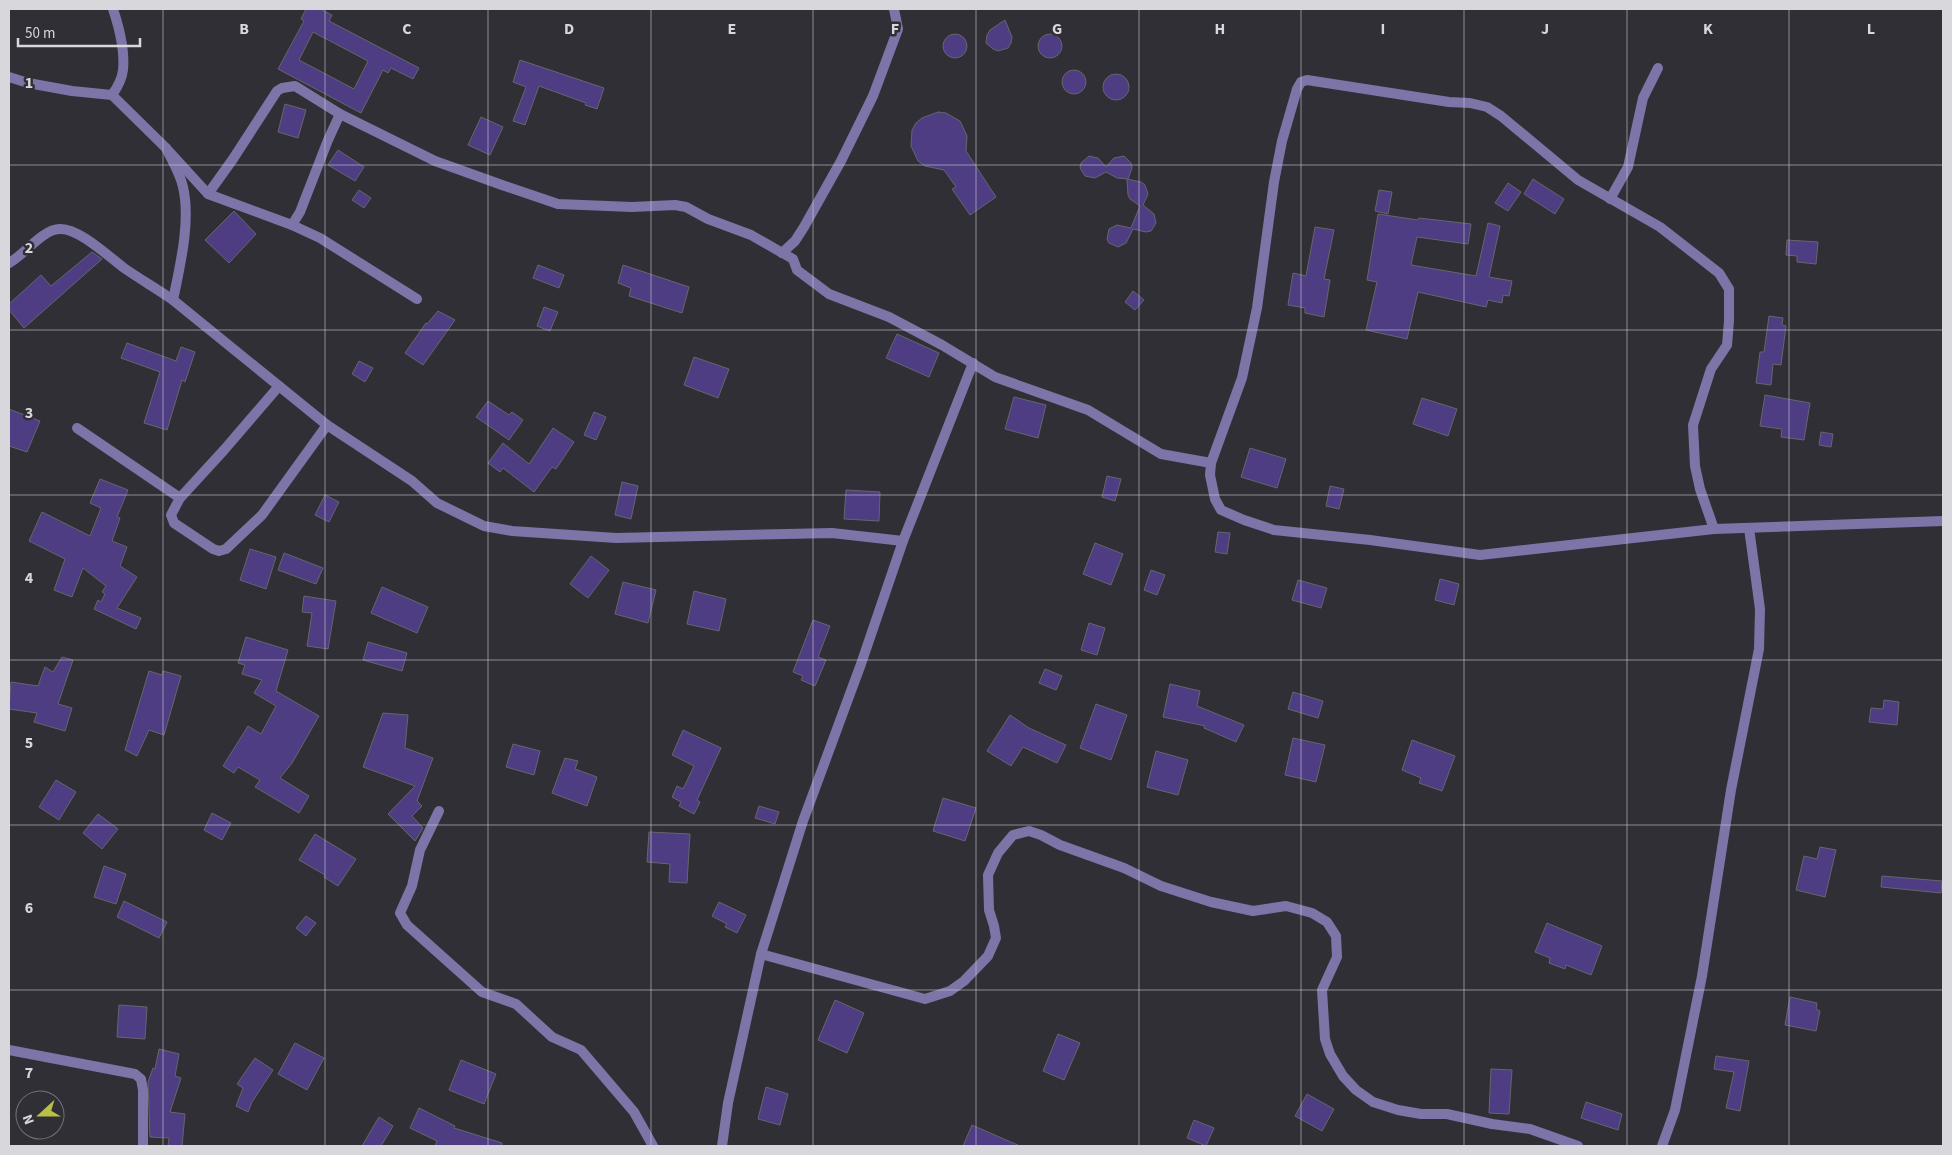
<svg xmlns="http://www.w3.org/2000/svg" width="1952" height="1155" viewBox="0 0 1952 1155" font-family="'Source Sans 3',sans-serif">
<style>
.building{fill:#4e3d83;stroke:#66656d;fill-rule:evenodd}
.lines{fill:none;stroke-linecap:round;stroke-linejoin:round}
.minor{stroke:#7d74a8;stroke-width:10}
.grid{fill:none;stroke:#d8d7dc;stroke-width:1;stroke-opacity:0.55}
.grid-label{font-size:16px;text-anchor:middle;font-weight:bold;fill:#d8d7dc;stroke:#302f36;stroke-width:5;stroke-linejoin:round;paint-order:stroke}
</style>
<rect width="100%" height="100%" fill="#302f36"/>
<g class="building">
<path d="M306,9H320L332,15L329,21L419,68L413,79L391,68L388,73L383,70L361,113L278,69L304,21L301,19ZM313,32L368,61L354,89L299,60Z"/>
<polygon points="1005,20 1012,37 1011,43 1008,48 998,51 993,49 986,43 987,35 990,30"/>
<circle cx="955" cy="46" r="12"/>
<circle cx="1050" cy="46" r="12"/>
<polygon points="520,60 604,88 597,109 585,105 586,103 539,86 525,125 513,121 526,87 513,82"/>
<circle cx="1074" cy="82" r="12"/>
<circle cx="1116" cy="87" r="13"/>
<polygon points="285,104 306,110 298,138 278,132"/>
<polygon points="938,112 946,113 960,121 967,136 966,151 996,197 970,215 952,189 956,187 944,170 925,166 918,161 911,146 912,130 916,123 922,118"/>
<polygon points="481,117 503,127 490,155 468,145"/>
<polygon points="338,150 364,167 355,181 328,165"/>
<polygon points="1089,156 1098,158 1106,167 1114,158 1124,156 1131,163 1132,168 1128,179 1117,178 1106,172 1095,178 1085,176 1080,168 1081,163"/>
<polygon points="1127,179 1141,182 1145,185 1148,194 1143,205 1154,214 1156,223 1151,231 1146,232 1133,229 1126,243 1118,247 1109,243 1107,239 1109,229 1117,225 1131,228 1140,206 1130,199 1128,195"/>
<polygon points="1533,179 1564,199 1555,214 1524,194"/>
<polygon points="1508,183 1521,192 1508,211 1495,203"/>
<polygon points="359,190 371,198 364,208 352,200"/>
<polygon points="1379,190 1392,192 1388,214 1375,211"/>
<polygon points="234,211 256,234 229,263 205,240"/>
<polygon points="1378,214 1418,220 1419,218 1471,224 1468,244 1417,237 1411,265 1476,276 1488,223 1500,226 1489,277 1512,281 1509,296 1503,295 1502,303 1488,300 1486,307 1418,292 1407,339 1366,330 1377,282 1367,280"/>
<polygon points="1315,227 1334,230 1324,279 1330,280 1324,317 1305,313 1305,308 1288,305 1293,273 1306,276"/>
<polygon points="1787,240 1818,242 1816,264 1797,262 1797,256 1786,255"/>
<polygon points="92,252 102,259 24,328 9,310 9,304 41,275 51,286"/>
<polygon points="538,265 564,275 559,288 533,278"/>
<polygon points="623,265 689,287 682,313 629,296 631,288 618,283"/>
<polygon points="1133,291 1144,300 1135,310 1125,302"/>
<polygon points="544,307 558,312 550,331 537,326"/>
<polygon points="438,311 455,320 423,365 405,353 426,323 427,324"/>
<polygon points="1769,316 1783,318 1782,325 1786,326 1781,365 1773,364 1771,385 1756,383 1760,352 1764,352"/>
<polygon points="897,334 939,353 929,377 886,358"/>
<polygon points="127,343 176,361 181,347 195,352 185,382 182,380 167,430 144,423 160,372 121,358"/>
<polygon points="694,357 729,369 718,398 684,385"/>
<polygon points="359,361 373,368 365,382 352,374"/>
<polygon points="1765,395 1810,403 1804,440 1781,437 1782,429 1760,426"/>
<polygon points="1014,397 1046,405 1038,438 1005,429"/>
<polygon points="1422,398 1457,409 1448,436 1413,424"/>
<polygon points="488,401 509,415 512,412 523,420 509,440 476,417"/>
<polygon points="9,409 40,421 27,452 9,446"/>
<polygon points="594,412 606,417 596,440 584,435"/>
<polygon points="553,428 574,442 556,469 552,467 534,492 503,468 500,472 488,463 503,443 529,464"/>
<polygon points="1821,432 1833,434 1831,447 1819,445"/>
<polygon points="1250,448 1286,459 1277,488 1241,477"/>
<polygon points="1107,476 1121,479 1115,501 1102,497"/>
<polygon points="100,479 128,490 117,517 120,518 112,541 127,547 120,566 137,577 117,608 141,618 136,629 94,609 98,600 101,602 105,594 102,592 106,586 83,568 72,597 54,590 65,559 29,541 42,512 90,536 101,508 90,503"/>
<polygon points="622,482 638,486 631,519 615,515"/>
<polygon points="1330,486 1344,489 1339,509 1326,506"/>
<polygon points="846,490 880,492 879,521 844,519"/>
<polygon points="325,495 339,502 329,522 315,515"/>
<polygon points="1218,532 1230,533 1227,554 1215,552"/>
<polygon points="1095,543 1123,554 1111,585 1083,574"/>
<polygon points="250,549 276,557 266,589 240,580"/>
<polygon points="284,553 323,568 316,584 278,570"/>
<polygon points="591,556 609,570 588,598 570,584"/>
<polygon points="1151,570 1165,575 1157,595 1144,590"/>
<polygon points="1440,579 1459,584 1454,605 1435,600"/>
<polygon points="1298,580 1327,588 1321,608 1292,600"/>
<polygon points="623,582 656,590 648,623 615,614"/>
<polygon points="382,587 428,607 417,633 371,613"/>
<polygon points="694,591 726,599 719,631 687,624"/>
<polygon points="304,596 336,601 328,649 307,646 312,613 302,612"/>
<polygon points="813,620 830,626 818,657 826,660 815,686 801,680 803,676 793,672"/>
<polygon points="1089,623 1105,628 1097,655 1081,650"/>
<polygon points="246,637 288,650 276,691 319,716 292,763 280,778 309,796 299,813 255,787 260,780 238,767 234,773 223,766 248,726 261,734 276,706 254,693 262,680 242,674 245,665 238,663"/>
<polygon points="368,642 407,653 402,671 363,660"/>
<polygon points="62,657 73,660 58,704 72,708 65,731 34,722 37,713 9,709 11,682 38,686 45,667 53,672"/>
<polygon points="1045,669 1062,676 1056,690 1039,683"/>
<polygon points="149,671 162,675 163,671 181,676 164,735 149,730 137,756 125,750"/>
<polygon points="1170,684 1200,691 1197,706 1244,725 1236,742 1204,728 1205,726 1163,717"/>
<polygon points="1293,692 1323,701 1318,718 1288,709"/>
<polygon points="1884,700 1899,702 1897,725 1869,722 1871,708 1883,709"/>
<polygon points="1096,704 1127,715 1111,760 1080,748"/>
<polygon points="383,713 408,715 405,748 433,758 417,801 422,806 412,816 423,828 415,841 388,814 415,786 363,767"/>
<polygon points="1010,715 1029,728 1066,745 1057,763 1023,747 1011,766 987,751"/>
<polygon points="683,730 721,748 697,800 700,802 694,814 679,806 681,802 672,797 677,786 683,789 694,766 672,755"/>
<polygon points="1293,738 1325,745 1316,782 1285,775"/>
<polygon points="1412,740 1455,756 1442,791 1419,783 1421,778 1402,770"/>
<polygon points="513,744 540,751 534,775 506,767"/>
<polygon points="1156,751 1188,760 1178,795 1147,787"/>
<polygon points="565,758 578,761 575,769 597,777 587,806 552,793"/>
<polygon points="56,780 76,792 59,820 39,807"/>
<polygon points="943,798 976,808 965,841 933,831"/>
<polygon points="759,806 779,812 775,824 755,818"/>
<polygon points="212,813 231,823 222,840 204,830"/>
<polygon points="98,814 118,829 102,849 83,833"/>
<polygon points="649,832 690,834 687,883 669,882 670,864 647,862"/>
<polygon points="315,834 356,859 338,886 324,877 325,875 299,860"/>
<polygon points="1820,847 1836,850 1825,897 1796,890 1804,856 1817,859"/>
<polygon points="104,866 126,874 116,904 94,897"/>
<polygon points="1882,876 1942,881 1941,893 1881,887"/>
<polygon points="124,901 167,922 159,938 117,917"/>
<polygon points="719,902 746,915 737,933 725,927 727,924 712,916"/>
<polygon points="306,916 316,923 306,936 296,928"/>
<polygon points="1547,923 1602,946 1591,975 1566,965 1565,969 1549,963 1550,958 1535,952"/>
<polygon points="1790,997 1817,1003 1816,1009 1820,1011 1816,1031 1785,1025"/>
<polygon points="835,1000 864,1013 847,1053 818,1040"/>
<polygon points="119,1005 147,1007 145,1039 117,1037"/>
<polygon points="1058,1034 1080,1043 1064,1080 1043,1071"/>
<polygon points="295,1043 324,1058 307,1090 278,1074"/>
<polygon points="159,1049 179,1054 175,1076 181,1078 170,1112 185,1114 182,1146 168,1146 169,1138 150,1137 148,1082 153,1068 155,1069"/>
<polygon points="1716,1056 1749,1061 1740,1111 1726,1108 1734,1072 1714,1069"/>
<polygon points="255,1058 273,1070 252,1102 248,1112 236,1106 243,1088 237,1084"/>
<polygon points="461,1060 496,1074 484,1104 449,1090"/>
<polygon points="1491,1069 1512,1070 1509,1114 1489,1113"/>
<polygon points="766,1087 788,1094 780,1125 758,1119"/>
<polygon points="1307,1094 1334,1109 1322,1131 1295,1116"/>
<polygon points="1586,1102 1622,1114 1618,1130 1581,1118"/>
<polygon points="419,1108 455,1126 454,1128 502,1143 502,1146 435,1146 437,1141 410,1128"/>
<polygon points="379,1117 393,1126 381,1146 362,1146"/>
<polygon points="1194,1120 1214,1128 1206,1146 1187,1138"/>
<polygon points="972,1125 1020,1146 963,1146"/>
</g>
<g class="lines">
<g class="minor">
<polyline points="9,77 28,83 72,91 112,95 166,148 208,194 292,225 320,238 417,299"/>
<path d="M112,95C117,88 122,79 123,70C125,51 119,27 113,9"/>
<path d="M166,148C172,161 180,173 183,187C191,221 180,266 173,300L327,425L412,481L437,503L484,526L512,531L616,538L832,533L903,541"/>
<polyline points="208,194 233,159 277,91 282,88 295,86 340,114 435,161 502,185 558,204 632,207 675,205 686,207 708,219 751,235 793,259 797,270 829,294 889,317 942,345 995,377 1088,410 1161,454 1211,463 1210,475 1215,499 1221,510 1244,520 1274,530 1370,540 1480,555 1714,529 1943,521"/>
<polyline points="1610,199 1628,167 1643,98 1658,68"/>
<polyline points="292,225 300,212 328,140 340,114"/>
<polyline points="782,253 795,241 804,227 841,161 873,96 898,29 894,9"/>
<path d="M9,263C24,255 42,230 59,229C78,227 109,257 124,268C140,279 157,289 173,300"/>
<polyline points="279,386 224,450 180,498 171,515 174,523 213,549 219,551 226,549 262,515 327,425"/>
<polyline points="77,428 180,498"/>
<polyline points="1211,463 1242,378 1257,308 1274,182 1282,141 1297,89 1301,82 1307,80 1449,102 1470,103 1487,107 1501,116 1578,180 1660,227 1719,273 1729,289 1729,321 1727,345 1711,369 1693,425 1695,466 1700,489 1714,529"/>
<polyline points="439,811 420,850 412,886 400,913 407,925 482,992 516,1004 552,1037 581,1050 634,1112 653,1146"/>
<polyline points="761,954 925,999 950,991 964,981 988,956 996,938 994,926 989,910 988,875 998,853 1013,835 1029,831 1041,835 1060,845 1124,868 1161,886 1211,902 1253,911 1286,906 1312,913 1327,922 1336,936 1337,957 1322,990 1325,1039 1330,1054 1343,1076 1356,1090 1373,1102 1398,1110 1421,1114 1447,1114 1492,1124 1530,1129 1578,1146"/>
<polyline points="9,1050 135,1074 141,1079 143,1090 143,1146"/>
<polyline points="722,1146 728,1103 761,954 803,821 861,664 903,541 973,363"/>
<polyline points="1662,1146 1675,1110 1702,976 1731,790 1759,649 1760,609 1749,528"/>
</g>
</g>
<path class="grid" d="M163,9V1146M325,9V1146M488,9V1146M651,9V1146M813,9V1146M976,9V1146M1139,9V1146M1301,9V1146M1464,9V1146M1627,9V1146M1789,9V1146M9,165H1943M9,330H1943M9,495H1943M9,660H1943M9,825H1943M9,990H1943"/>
<g class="grid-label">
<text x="244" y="34">B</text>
<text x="407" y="34">C</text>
<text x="569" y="34">D</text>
<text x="732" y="34">E</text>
<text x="895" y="34">F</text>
<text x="1057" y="34">G</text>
<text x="1220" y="34">H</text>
<text x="1383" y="34">I</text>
<text x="1545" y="34">J</text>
<text x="1708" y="34">K</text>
<text x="1871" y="34">L</text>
<text x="29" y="88">1</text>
<text x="29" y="253">2</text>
<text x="29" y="418">3</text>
<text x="29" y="583">4</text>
<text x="29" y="748">5</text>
<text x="29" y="913">6</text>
<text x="29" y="1078">7</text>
</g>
<rect width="1952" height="1155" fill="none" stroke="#d8d7dc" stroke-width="20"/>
<g transform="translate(40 1115) rotate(249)"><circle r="24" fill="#302f36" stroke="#737278"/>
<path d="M0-4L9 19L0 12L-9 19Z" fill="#bac045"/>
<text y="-8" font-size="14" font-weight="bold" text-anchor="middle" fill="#d8d7dc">N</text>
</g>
<path d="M18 38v8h122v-8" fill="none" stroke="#d8d7dc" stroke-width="2.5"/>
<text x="25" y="38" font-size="15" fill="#d8d7dc" stroke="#302f36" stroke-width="4" paint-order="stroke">50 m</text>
</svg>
